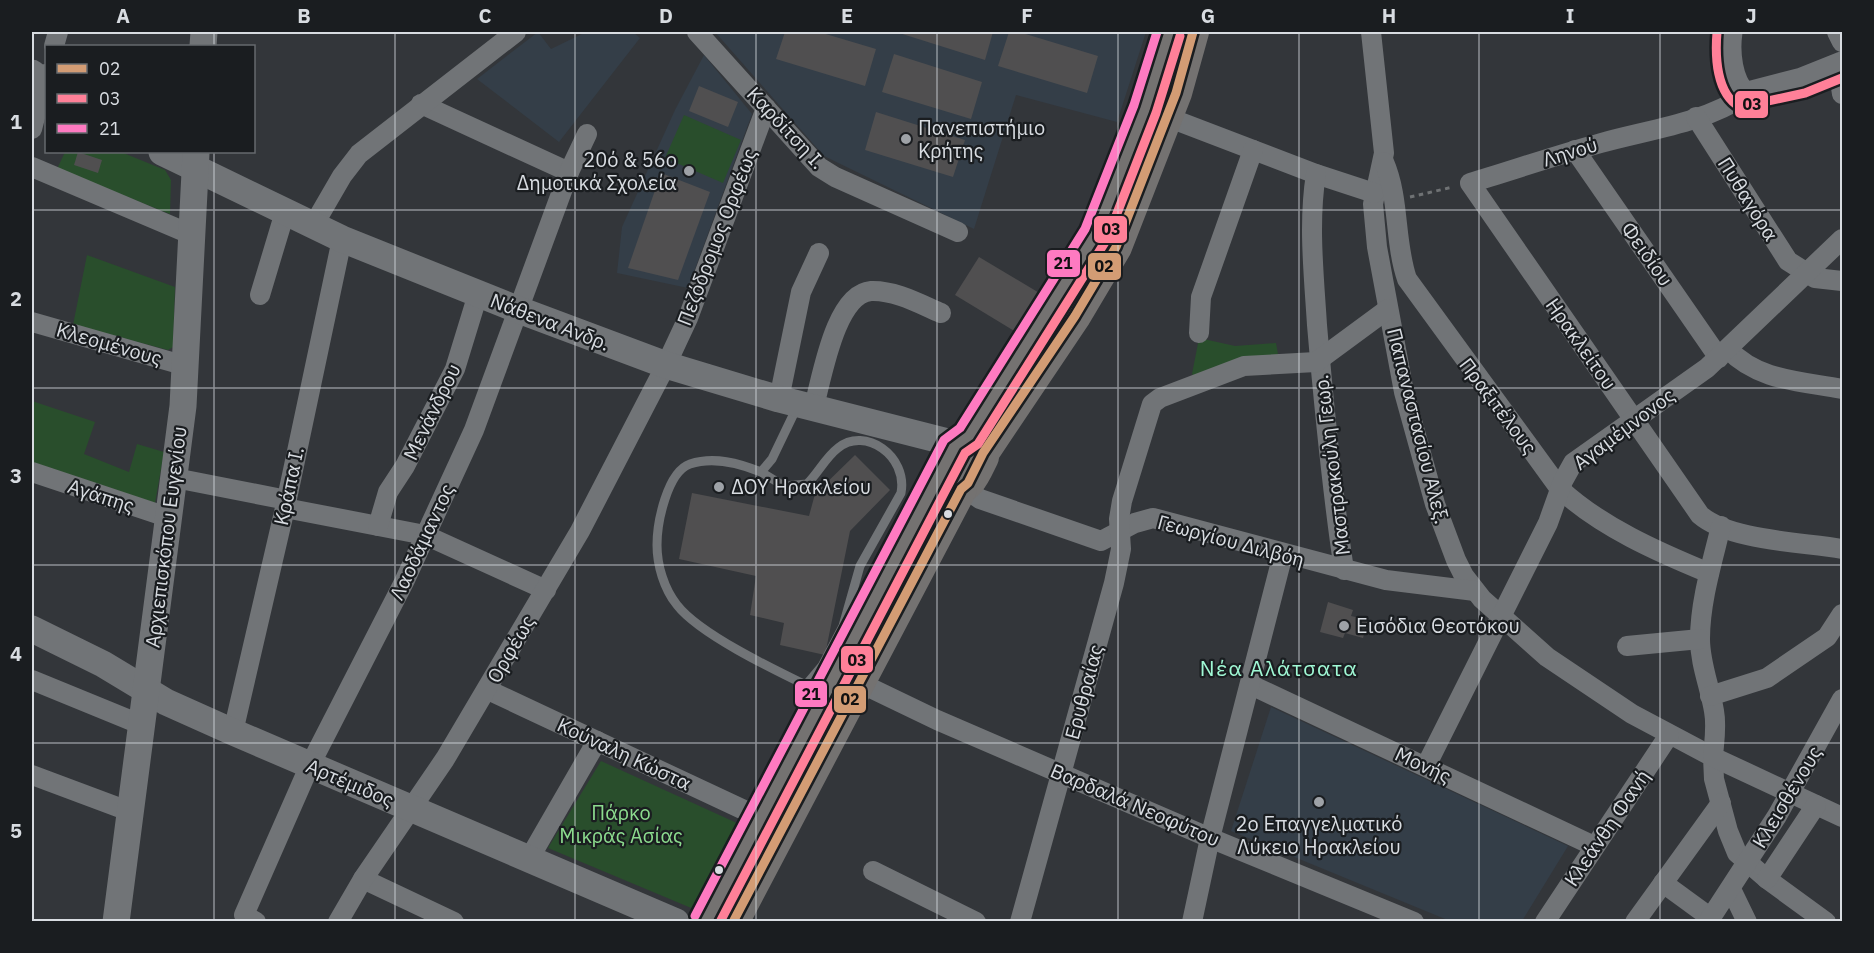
<svg xmlns="http://www.w3.org/2000/svg" width="1874" height="953" viewBox="0 0 1874 953" font-family="'IBM Plex Sans',sans-serif">
<style>
.built{fill:#343e48}
.green{fill:#294e2c}
.building{fill:#504f50}
.lines{fill:none;stroke-linecap:round;stroke-linejoin:round}
.path{stroke:#6f7274;stroke-width:3;stroke-dasharray:4.5 4.5;stroke-linecap:butt}
.lane{stroke:#717477;stroke-width:9}
.street{stroke:#717477;stroke-width:20}
.secondary{stroke:#717477;stroke-width:27}
.primary{stroke:#747271;stroke-width:32}
.bus-1-casing{stroke:#1a1d20;stroke-width:14}
.bus-2-casing{stroke:#1a1d20;stroke-width:14}
.bus-3-casing{stroke:#1a1d20;stroke-width:14}
.bus-1{stroke:#d39c74;stroke-width:9}
.bus-2{stroke:#ff8098;stroke-width:9}
.bus-3{stroke:#fe7ac1;stroke-width:9}
.grid{fill:none;stroke:#d8dce1;stroke-width:1.5;stroke-opacity:0.55}
.poi-dot{fill:#9ea2a7;stroke:#1a1d20;stroke-width:2}
.bus-dot{fill:#d8dce1;stroke:#1a1d20;stroke-width:2}
.labels{text-anchor:middle;stroke-width:4.5;stroke-linejoin:round;paint-order:stroke}
.street-label{font-size:20px;fill:#d8dce1;stroke:#1a1d20}
.poi-label{font-size:20px;fill:#d8dce1;stroke:#1a1d20;text-anchor:start}
.park-label{font-size:20px;fill:#8cdb8e;stroke:#1a1d20}
.neighbourhood-label{font-size:21px;letter-spacing:1.5px;fill:#a0f9d5;stroke:#1a1d20}
.line-badge{stroke:#1a1d20;stroke-width:2}
.pale-badge-label{font-size:16px;text-anchor:middle;font-weight:bold;fill:#111}
.neatline{fill:none;stroke:#d8dce1;stroke-width:2}
.grid-label{font-size:20px;text-anchor:middle;font-weight:bold;fill:#d8dce1}
</style>
<rect width="100%" height="100%" fill="#33363a"/>
<g class="built">
<polygon points="538,32 551,49 586,32 633,32 640,38 559,142 477,79"/>
<polygon points="715,32 1146,32 1117,122 1016,95 974,229 824,156"/>
<polygon points="704,55 752,114 688,288 617,273 622,227 675,110"/>
<polygon points="1271,707 1568,846 1522,921 1450,921 1231,831"/>
</g>
<g class="green">
<polygon points="684,115 741,140 723,183 665,158"/>
<polygon points="65,152 121,152 165,170 171,180 170,214 57,169"/>
<polygon points="87,255 175,287 173,347 168,350 73,325"/>
<polygon points="1199,338 1235,346 1276,343 1279,360 1196,379 1192,374"/>
<polygon points="32,401 95,422 84,454 129,472 137,444 164,452 155,503 32,463"/>
<polygon points="601,761 739,824 696,910 548,848"/>
</g>
<g class="building">
<polygon points="785,32 819,32 876,49 865,86 776,59"/>
<polygon points="896,32 993,32 985,60"/>
<polygon points="1009,32 1019,32 1098,56 1087,93 998,66"/>
<polygon points="894,54 982,82 971,119 882,92"/>
<polygon points="699,86 738,102 728,127 689,111"/>
<polygon points="876,112 965,140 953,177 865,150"/>
<polygon points="78,152 102,160 98,173 74,165"/>
<polygon points="661,173 710,192 678,280 628,268"/>
<polygon points="979,257 1046,297 1021,335 955,295"/>
<polygon points="855,455 890,490 850,531 825,655 780,645 784,623 750,615 756,576 679,559 692,493 809,516 815,494"/>
<polygon points="1328,602 1353,610 1351,616 1368,620 1363,638 1345,633 1343,638 1320,632"/>
</g>
<g class="lines">
<polyline class="path" points="1410,197 1453,187"/>
<g class="lane">
<path d="M797,407L772,459L761,472C739,463 714,456 690,464C667,472 657,523 657,545C657,565 664,589 677,605C701,636 783,674 820,692"/>
<path d="M761,472L784,486L807,484C818,473 826,457 838,448C865,426 908,456 901,493L860,566L843,626L822,666L806,685"/>
</g>
<g class="street">
<polyline points="697,32 819,167 835,177 958,232"/>
<polyline points="1371,32 1384,153 1373,204 1377,247 1404,392 1435,504 1456,560 1464,576 1482,599 1547,657 1632,714 1713,757 1714,779 1728,831 1737,853 1767,879 1826,922"/>
<polyline points="1837,32 1842,42"/>
<polyline points="54,46 58,32"/>
<polyline points="1838,67 1842,94"/>
<path d="M1744,96C1704,123 1647,130 1601,143C1557,155 1513,170 1470,183L1700,515C1730,541 1803,542 1842,549"/>
<polyline points="421,104 569,172"/>
<polyline points="1167,117 1316,174 1374,193"/>
<polyline points="1696,117 1788,261 1815,278 1842,281"/>
<polyline points="32,129 46,74"/>
<polyline points="1575,150 1719,358"/>
<path d="M1384,162C1400,199 1394,241 1407,279L1560,489C1601,527 1658,552 1709,573"/>
<polyline points="32,167 190,234"/>
<path d="M1316,174C1308,223 1314,276 1317,325C1324,407 1332,489 1344,570"/>
<polyline points="313,226 342,176 359,154 516,32"/>
<polyline points="260,295 285,212"/>
<polyline points="32,322 186,366"/>
<polyline points="1199,333 1201,297 1253,150"/>
<path d="M1728,349C1758,381 1801,381 1842,389"/>
<polyline points="779,399 801,292 819,253"/>
<path d="M814,406C822,378 835,294 871,291C895,290 920,304 941,313"/>
<polyline points="32,472 170,518"/>
<polyline points="175,478 287,500"/>
<polyline points="960,479 964,488 980,499 1101,541 1135,523 1153,518 1386,580 1475,591"/>
<polyline points="285,508 425,535 546,590"/>
<polyline points="378,526 388,492 405,466 455,369 478,294"/>
<path d="M1721,526C1712,563 1700,602 1700,639C1700,664 1710,687 1714,711C1717,727 1714,742 1713,757L1842,817"/>
<polyline points="1627,646 1700,639"/>
<polyline points="32,680 142,725"/>
<polyline points="858,682 937,720 1210,838 1414,922"/>
<polyline points="1251,685 1594,846"/>
<polyline points="488,690 761,818"/>
<polyline points="1710,696 1767,678 1827,637 1842,614"/>
<polyline points="233,732 285,508 342,239"/>
<polyline points="1426,766 1548,523 1563,481 1573,463 1707,368 1842,239"/>
<polyline points="32,775 131,812"/>
<polyline points="529,859 597,741"/>
<polyline points="873,871 976,922"/>
<polyline points="363,879 454,922"/>
<polyline points="1767,879 1816,805"/>
<polyline points="1663,883 1711,918"/>
<polyline points="1731,889 1747,922"/>
<polyline points="256,922 244,915 309,767 404,582 474,430 569,172 587,134"/>
<polyline points="338,922 363,879 445,759 580,531 666,365 688,318 766,108"/>
<polyline points="1020,922 1114,583 1121,549 1119,519 1122,501 1152,404 1160,398 1244,366 1316,362 1388,309"/>
<polyline points="1192,922 1210,838 1283,554"/>
<polyline points="1545,922 1669,735"/>
<polyline points="1635,922 1721,803"/>
<polyline points="1708,922 1777,816 1842,699"/>
</g>
<g class="secondary">
<path d="M1729,32C1726,53 1729,81 1744,96L1802,81L1842,65"/>
<polyline points="203,46 204,32"/>
<polyline points="32,73 46,84"/>
<polyline points="162,152 342,239 519,310 666,365 779,399 956,444"/>
<polyline points="32,629 103,664 166,702 233,732 676,922"/>
<polyline points="116,922 183,406 196,153"/>
</g>
<g class="primary">
<polyline points="968,438 1096,234 1145,109 1169,32"/>
<polyline points="983,453 1075,316 1116,247 1176,93 1193,32"/>
<path d="M706,922L955,446L960,441L968,438L980,443L983,457C976,471 969,492 950,489L941,477"/>
<polyline points="733,922 961,489"/>
</g>
<defs>
<polyline id="bus-1" points="733,922 961,489 968,483 983,453 1075,316 1116,247 1176,93 1193,32"/>
<g id="bus-2">
<path d="M1717,32C1715,56 1716,94 1740,107L1805,93L1842,78"/>
<polyline points="720,922 965,453 978,444 1107,239 1156,113 1180,36"/>
</g>
<polyline id="bus-3" points="695,916 944,440 960,428 1085,229 1134,105 1157,32"/>
</defs>
<use href="#bus-1" class="bus-1-casing"/>
<use href="#bus-2" class="bus-2-casing"/>
<use href="#bus-3" class="bus-3-casing"/>
<use href="#bus-1" class="bus-1"/>
<use href="#bus-2" class="bus-2"/>
<use href="#bus-3" class="bus-3"/>
</g>
<path class="grid" d="M214,32V46M395,32V922M575,32V922M756,32V922M937,32V922M1118,32V922M1299,32V922M1479,32V922M1660,32V922M214,152V922M32,210H1842M32,388H1842M32,565H1842M32,743H1842"/>
<g class="poi-dot">
<circle cx="906" cy="139" r="6"/>
<circle cx="689" cy="171" r="6"/>
<circle cx="719" cy="487" r="6"/>
<circle cx="1344" cy="626" r="6"/>
<circle cx="1319" cy="802" r="6"/>
</g>
<g class="bus-dot">
<circle cx="948" cy="514" r="5"/>
<circle cx="719" cy="870" r="5"/>
</g>
<g class="labels">
<g class="street-label">
<text transform="translate(786 128) rotate(47)" y="7">Καρδίτση Ι.</text>
<text transform="translate(1570 152) rotate(-17)" y="7">Ληνού</text>
<text transform="translate(1748 199) rotate(58)" y="7">Πυθαγόρα</text>
<text transform="translate(717 237) rotate(-69)" y="7">Πεζόδρομος Ορφέως</text>
<text transform="translate(1647 254) rotate(55)" y="7">Φειδίου</text>
<text transform="translate(550 322) rotate(21)" y="7">Νάθενα Ανδρ.</text>
<text transform="translate(109 344) rotate(16)" y="7">Κλεομένους</text>
<text transform="translate(1581 344) rotate(55)" y="7">Ηρακλείτου</text>
<text transform="translate(1498 406) rotate(53)" y="7">Πραξιτέλους</text>
<text transform="translate(432 412) rotate(-64)" y="7">Μενάνδρου</text>
<text transform="translate(1418 426) rotate(76)" y="7">Παπαναστασίου Αλεξ.</text>
<text transform="translate(1624 429) rotate(-37)" y="7">Αγαμέμνονος</text>
<text transform="translate(1332 465) rotate(-97)" y="7">Μαστρακούλη Γεωρ.</text>
<text transform="translate(289 486) rotate(-78)" y="7">Κράπα Ι.</text>
<text transform="translate(101 496) rotate(18)" y="7">Αγάπης</text>
<text transform="translate(166 537) rotate(-83)" y="7">Αρχιεπισκόπου Ευγενίου</text>
<text transform="translate(1231 541) rotate(15)" y="7">Γεωργίου Διλβόη</text>
<text transform="translate(422 542) rotate(-65)" y="7">Λαοδάμαντος</text>
<text transform="translate(511 649) rotate(-60)" y="7">Ορφέως</text>
<text transform="translate(1084 692) rotate(-75)" y="7">Ερυθραίας</text>
<text transform="translate(624 754) rotate(25)" y="7">Κούναλη Κώστα</text>
<text transform="translate(1423 765) rotate(25)" y="7">Μονής</text>
<text transform="translate(350 783) rotate(23)" y="7">Αρτέμιδος</text>
<text transform="translate(1787 797) rotate(-59)" y="7">Κλεισθένους</text>
<text transform="translate(1135 805) rotate(23)" y="7">Βαρδαλά Νεοφύτου</text>
<text transform="translate(1607 828) rotate(-56)" y="7">Κλεάνθη Φανή</text>
</g>
<g class="poi-label">
<text x="918" y="135">Πανεπιστήμιο<tspan x="918" dy="23">Κρήτης</tspan></text>
<text x="677" y="167" text-anchor="end">20ό &amp; 56ο<tspan x="677" dy="23">Δημοτικά Σχολεία</tspan></text>
<text x="731" y="494">ΔΟΥ Ηρακλείου</text>
<text x="1356" y="633">Εισόδια Θεοτόκου</text>
<text x="1319" y="831" text-anchor="middle">2ο Επαγγελματικό<tspan x="1319" dy="23">Λύκειο Ηρακλείου</tspan></text>
</g>
<g class="park-label">
<text x="621" y="820">Πάρκο<tspan x="621" dy="23">Μικράς Ασίας</tspan></text>
</g>
<g class="neighbourhood-label">
<text x="1279" y="676">Νέα Αλάτσατα</text>
</g>
</g>
<g class="line-badge">
<rect x="1734" y="90" width="35" height="29" rx="6" fill="#ff8098"/>
<rect x="1093" y="215" width="35" height="29" rx="6" fill="#ff8098"/>
<rect x="1046" y="249" width="35" height="29" rx="6" fill="#fe7ac1"/>
<rect x="1087" y="252" width="35" height="29" rx="6" fill="#d39c74"/>
<rect x="840" y="645" width="34" height="29" rx="6" fill="#ff8098"/>
<rect x="794" y="680" width="34" height="28" rx="6" fill="#fe7ac1"/>
<rect x="833" y="685" width="34" height="29" rx="6" fill="#d39c74"/>
</g>
<g class="pale-badge-label">
<text x="1752" y="110">03</text>
<text x="1111" y="235">03</text>
<text x="1063" y="269">21</text>
<text x="1104" y="272">02</text>
<text x="857" y="666">03</text>
<text x="811" y="700">21</text>
<text x="850" y="705">02</text>
</g>
<rect width="1874" height="953" fill="none" stroke="#1a1d20" stroke-width="66"/>
<rect x="45" y="45" width="210" height="108" fill="#1a1d20" stroke="#66696d" stroke-width="1.5"/>
<rect x="57" y="64" width="30" height="9" fill="#d39c74" stroke="#66696d" stroke-width="1.5"/>
<text x="99" y="75" font-size="18" fill="#d8dce1">02</text>
<rect x="57" y="94" width="30" height="9" fill="#ff8098" stroke="#66696d" stroke-width="1.5"/>
<text x="99" y="105" font-size="18" fill="#d8dce1">03</text>
<rect x="57" y="124" width="30" height="9" fill="#fe7ac1" stroke="#66696d" stroke-width="1.5"/>
<text x="99" y="135" font-size="18" fill="#d8dce1">21</text>
<rect x="33" y="33" width="1808" height="887" class="neatline"/>
<g class="grid-label">
<text x="123" y="23">A</text>
<text x="304" y="23">B</text>
<text x="485" y="23">C</text>
<text x="666" y="23">D</text>
<text x="847" y="23">E</text>
<text x="1027" y="23">F</text>
<text x="1208" y="23">G</text>
<text x="1389" y="23">H</text>
<text x="1570" y="23">I</text>
<text x="1751" y="23">J</text>
<text x="16" y="129">1</text>
<text x="16" y="306">2</text>
<text x="16" y="483">3</text>
<text x="16" y="661">4</text>
<text x="16" y="838">5</text>
</g>
</svg>
